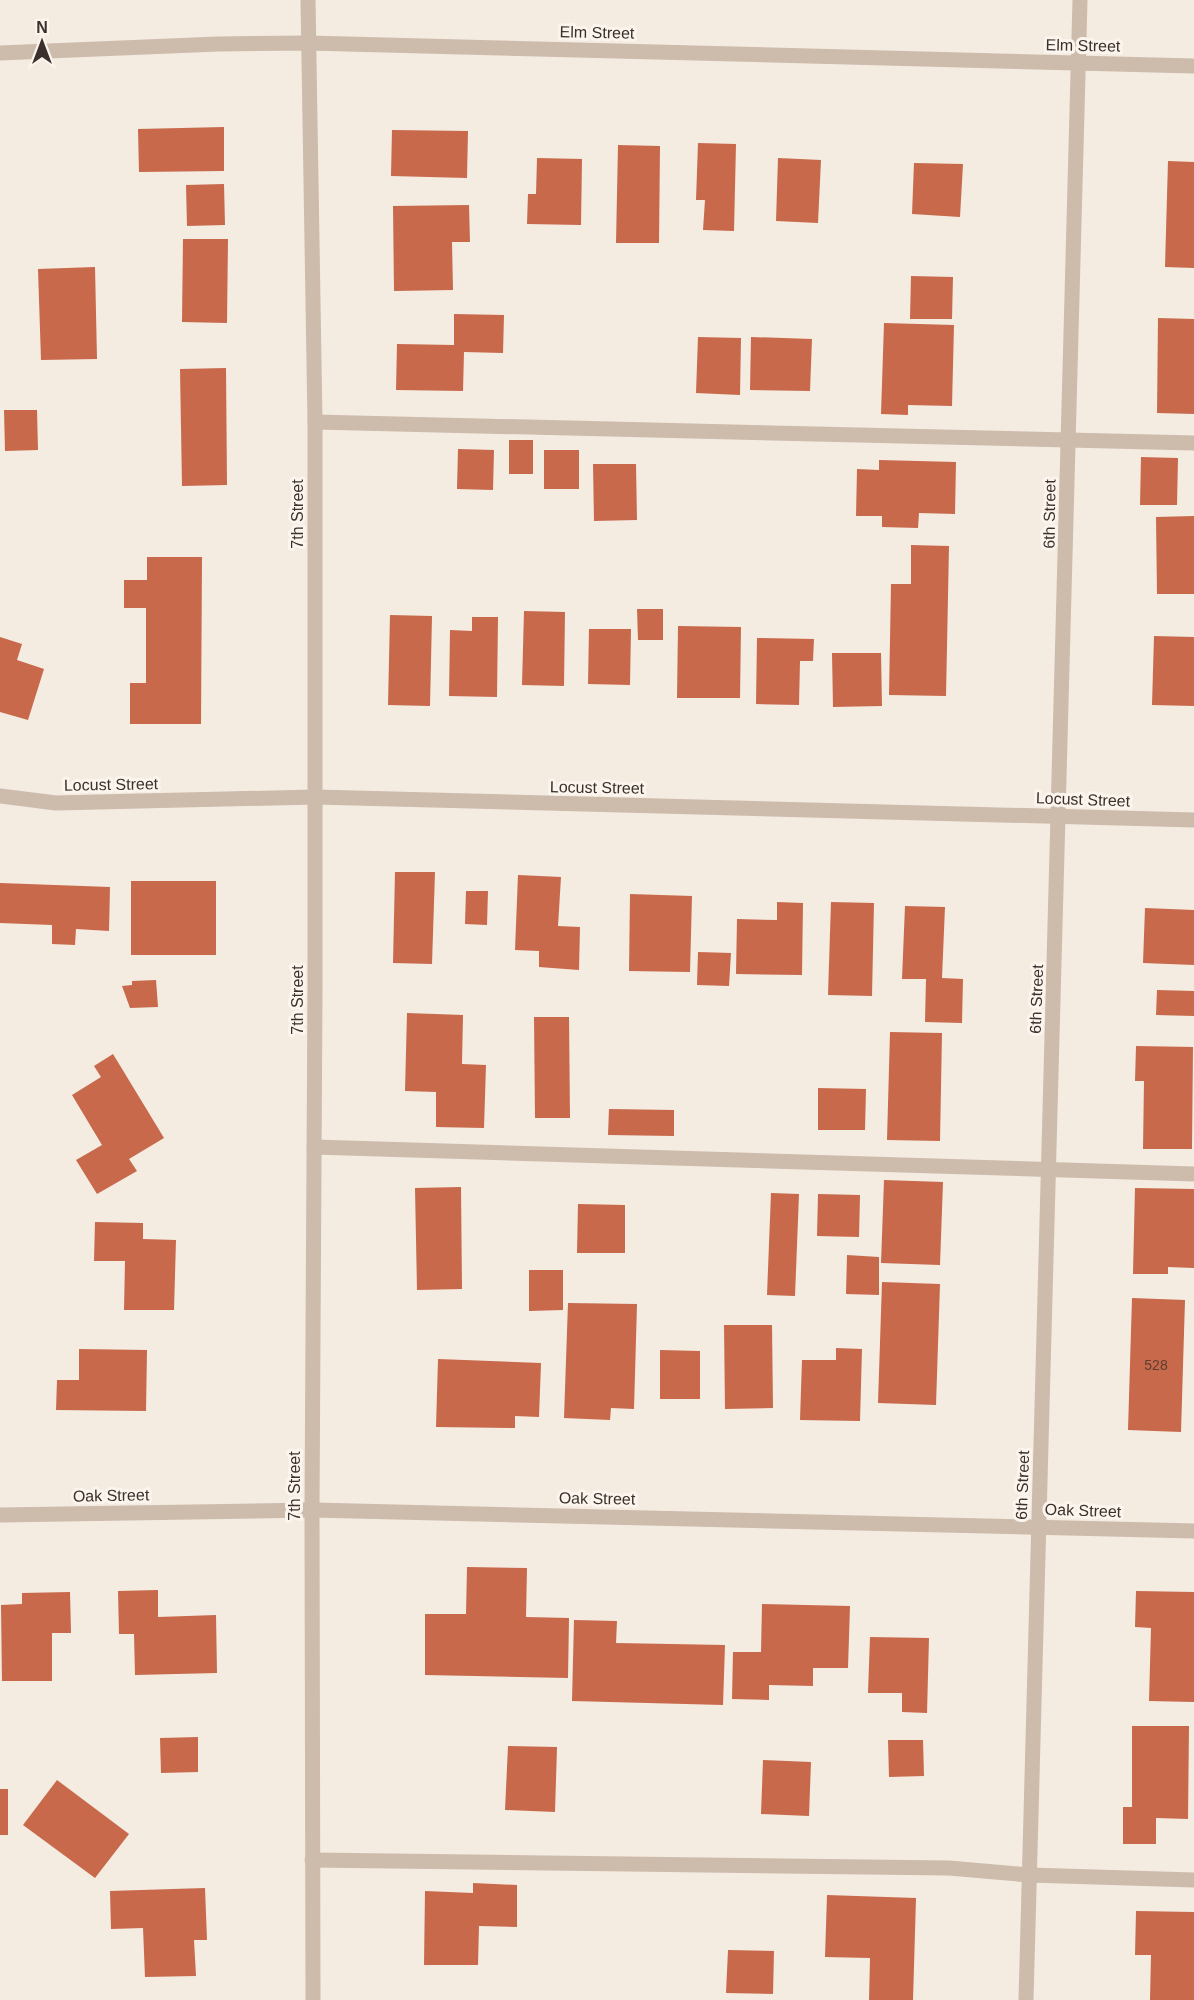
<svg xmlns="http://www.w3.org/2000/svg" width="1194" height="2000" viewBox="0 0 1194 2000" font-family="Arial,sans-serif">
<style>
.building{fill:#c8694b}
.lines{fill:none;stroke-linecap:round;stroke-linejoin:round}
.service{stroke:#cdbbac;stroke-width:15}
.minor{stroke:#cdbbac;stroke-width:15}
.tertiary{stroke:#cdbbac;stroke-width:15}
.labels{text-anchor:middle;stroke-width:6;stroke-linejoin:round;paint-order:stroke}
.number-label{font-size:14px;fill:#5e3e33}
.street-label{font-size:16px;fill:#3b302b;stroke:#fbf5ee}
</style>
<rect width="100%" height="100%" fill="#f4ebe1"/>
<g class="building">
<polygon points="224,127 224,171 139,172 138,129"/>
<polygon points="392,130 468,131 467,178 391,176"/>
<polygon points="698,143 736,144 734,231 703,230 705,200 696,200"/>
<polygon points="618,145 660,146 659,243 616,243"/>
<polygon points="537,158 582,159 581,225 527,224 528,194 536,194"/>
<polygon points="778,158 821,160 818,223 776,221"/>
<polygon points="1168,161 1194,162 1194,268 1165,267"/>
<polygon points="914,163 963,164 960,217 912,214"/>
<polygon points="224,184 225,225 187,226 186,185"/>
<polygon points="469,205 470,242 452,242 453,290 394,291 393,206"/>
<polygon points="183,239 228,239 227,323 182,322"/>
<polygon points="95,267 97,359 41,360 38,269"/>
<polygon points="911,276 953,277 952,319 910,319"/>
<polygon points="454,314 504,315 503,353 464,352 463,391 396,390 397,344 454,345"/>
<polygon points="1158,318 1194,319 1194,414 1157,413"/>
<polygon points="884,323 954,325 952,406 908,405 908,415 881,414"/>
<polygon points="698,337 741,338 740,395 696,393"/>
<polygon points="751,337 812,339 810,391 750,390"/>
<polygon points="226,368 227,485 182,486 180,369"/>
<polygon points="4,410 37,410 38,450 5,451"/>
<rect x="509" y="440" width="24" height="34"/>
<polygon points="458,449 494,450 493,490 457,489"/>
<rect x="544" y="450" width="35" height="39"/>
<polygon points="1141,457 1178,458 1177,505 1140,505"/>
<polygon points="879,460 956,462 955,514 919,513 918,528 882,527 882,516 856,516 857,469 879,470"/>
<polygon points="593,464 636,464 637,520 594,521"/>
<polygon points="1194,516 1194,594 1157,594 1156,517"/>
<polygon points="911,545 949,546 946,696 889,695 891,584 911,584"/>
<polygon points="147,557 202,557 201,724 130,724 130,683 146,683 146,608 124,608 124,580 147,580"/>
<polygon points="637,609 663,609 663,640 638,640"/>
<polygon points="524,611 565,612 564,686 522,685"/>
<polygon points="390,615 432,616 430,706 388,705"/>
<polygon points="472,617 498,617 497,697 449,696 450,630 472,631"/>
<polygon points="678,626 741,627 740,698 677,698"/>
<polygon points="589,629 631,629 630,685 588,684"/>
<polygon points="1154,636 1194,637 1194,706 1152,705"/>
<polygon points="0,637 22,644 17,660 44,669 28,720 0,712"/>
<polygon points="757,638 814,639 813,661 800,661 799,705 756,704"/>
<polygon points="832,653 881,653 882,706 833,707"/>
<polygon points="395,872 435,872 432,964 393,963"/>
<polygon points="518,875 561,877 558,926 580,927 579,970 539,967 539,951 515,950"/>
<rect x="131" y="881" width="85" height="74"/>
<polygon points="0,883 110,887 109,931 76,929 75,945 52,944 52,925 0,923"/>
<polygon points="466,891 488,891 487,925 465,924"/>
<polygon points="630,894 692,896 690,972 629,971"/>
<polygon points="777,902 803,903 802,975 736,974 737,919 777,920"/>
<polygon points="831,902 874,903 872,996 828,995"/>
<polygon points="905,906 945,907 942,978 963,979 962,1023 925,1022 926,979 902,979"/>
<polygon points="1145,908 1194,910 1194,965 1143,963"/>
<polygon points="698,952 731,953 729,986 697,985"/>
<polygon points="156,980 158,1007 130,1008 122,986 132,985 132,981"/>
<polygon points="1157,990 1194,991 1194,1016 1156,1015"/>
<polygon points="407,1013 463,1015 462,1064 486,1065 484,1128 436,1127 436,1092 405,1091"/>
<polygon points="534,1017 569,1017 570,1118 535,1118"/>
<polygon points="890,1032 942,1033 940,1141 887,1140"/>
<polygon points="1136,1046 1193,1047 1192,1149 1143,1149 1144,1081 1135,1081"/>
<polygon points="113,1054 164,1138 129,1159 137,1171 97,1194 76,1160 102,1145 72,1095 101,1077 94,1066"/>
<polygon points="818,1088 866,1089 865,1130 818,1130"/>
<polygon points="609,1109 674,1110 674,1136 608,1135"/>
<polygon points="884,1180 943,1182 940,1265 881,1263"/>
<polygon points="461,1187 462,1289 417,1290 415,1188"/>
<polygon points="1135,1188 1194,1189 1194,1268 1168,1267 1168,1274 1133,1274"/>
<polygon points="771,1193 799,1194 795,1296 767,1295"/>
<polygon points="818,1194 860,1195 859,1237 817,1236"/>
<polygon points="578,1204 625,1205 625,1253 577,1253"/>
<polygon points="95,1222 143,1223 143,1239 176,1240 174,1310 124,1310 125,1261 94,1261"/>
<polygon points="847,1255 879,1257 879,1295 846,1294"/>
<polygon points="529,1270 563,1270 563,1310 529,1311"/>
<polygon points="882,1282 940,1284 936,1405 878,1403"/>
<polygon points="1132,1298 1185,1300 1181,1432 1128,1430"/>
<polygon points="568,1303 637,1304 634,1409 611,1408 610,1420 564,1418"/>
<polygon points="724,1325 772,1325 773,1408 725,1409"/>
<polygon points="836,1348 862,1349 860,1421 800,1420 802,1360 836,1360"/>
<polygon points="79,1349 147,1350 146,1411 56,1410 57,1380 79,1380"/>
<polygon points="660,1350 700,1351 700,1399 660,1399"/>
<polygon points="438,1359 541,1363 539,1417 515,1416 515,1428 436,1427"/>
<polygon points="467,1567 527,1568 526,1617 569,1618 568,1678 425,1675 425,1614 466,1614"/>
<polygon points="158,1590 158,1617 216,1615 217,1673 135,1675 134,1634 119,1634 118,1591"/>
<polygon points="1136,1591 1194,1592 1194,1702 1149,1701 1151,1628 1135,1627"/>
<polygon points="70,1592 71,1633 52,1633 52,1681 2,1681 1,1605 22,1604 22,1593"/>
<polygon points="762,1604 850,1606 848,1668 813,1668 813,1686 769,1685 769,1700 732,1699 733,1652 761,1652"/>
<polygon points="574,1620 617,1621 616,1643 725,1645 723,1705 572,1701"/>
<polygon points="870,1637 929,1638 927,1713 902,1712 902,1693 868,1693"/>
<polygon points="1132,1726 1189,1726 1188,1819 1156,1818 1156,1844 1123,1844 1123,1807 1132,1807"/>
<polygon points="198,1737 198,1772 161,1773 160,1738"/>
<polygon points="888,1740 923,1740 924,1776 889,1777"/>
<polygon points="508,1746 557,1747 555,1812 505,1810"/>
<polygon points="763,1760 811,1762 809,1816 761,1814"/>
<polygon points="57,1780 129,1834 95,1878 23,1825"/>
<rect x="0" y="1789" width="8" height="46"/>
<polygon points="473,1883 517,1885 517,1927 479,1926 478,1965 424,1965 425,1891 473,1893"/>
<polygon points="205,1888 207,1940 194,1940 196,1976 145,1977 143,1928 111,1929 110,1891"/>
<polygon points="827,1895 916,1898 913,2000 869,2000 870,1958 825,1957"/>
<polygon points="1136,1911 1194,1912 1194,2000 1150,2000 1151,1955 1135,1955"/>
<polygon points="728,1950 774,1951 773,1994 726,1993"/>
</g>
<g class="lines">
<g class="service">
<polyline points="315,422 1194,443"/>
<polyline points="314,1147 1194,1174"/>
<polyline points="312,1860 949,1868 1029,1875 1194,1880"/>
</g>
<g class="minor">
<polyline points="0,53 218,44 308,43 1194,66"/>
<polyline points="0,796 56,803 315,797 1194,820"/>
<polyline points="0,1515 312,1510 1194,1531"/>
<polyline points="1026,2000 1080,0"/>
</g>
<polyline class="tertiary" points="308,0 315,422 315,987 312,1510 313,2000"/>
</g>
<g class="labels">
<g class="number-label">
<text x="1156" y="1370">528</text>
</g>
<g class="street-label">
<text transform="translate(597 32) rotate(1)" y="6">Elm Street</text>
<text transform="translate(1083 45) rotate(1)" y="6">Elm Street</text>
<text transform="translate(297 514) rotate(-90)" y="6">7th Street</text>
<text transform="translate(1049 514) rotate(-89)" y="6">6th Street</text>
<text transform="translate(111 784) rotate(-1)" y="6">Locust Street</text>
<text transform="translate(597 787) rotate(1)" y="6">Locust Street</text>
<text transform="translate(1083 799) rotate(2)" y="6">Locust Street</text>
<text transform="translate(1036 999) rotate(-88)" y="6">6th Street</text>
<text transform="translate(297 1000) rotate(-90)" y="6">7th Street</text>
<text transform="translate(1022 1485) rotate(-88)" y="6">6th Street</text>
<text transform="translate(294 1486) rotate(-90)" y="6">7th Street</text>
<text transform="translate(111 1495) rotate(-1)" y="6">Oak Street</text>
<text transform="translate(597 1498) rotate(1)" y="6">Oak Street</text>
<text transform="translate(1083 1510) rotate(2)" y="6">Oak Street</text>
</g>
</g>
<g transform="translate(42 42)" stroke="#fbf5ee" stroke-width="4.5" paint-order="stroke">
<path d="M0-4.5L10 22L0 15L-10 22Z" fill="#3b302b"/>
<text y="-9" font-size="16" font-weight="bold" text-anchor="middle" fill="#3b302b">N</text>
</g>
</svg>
